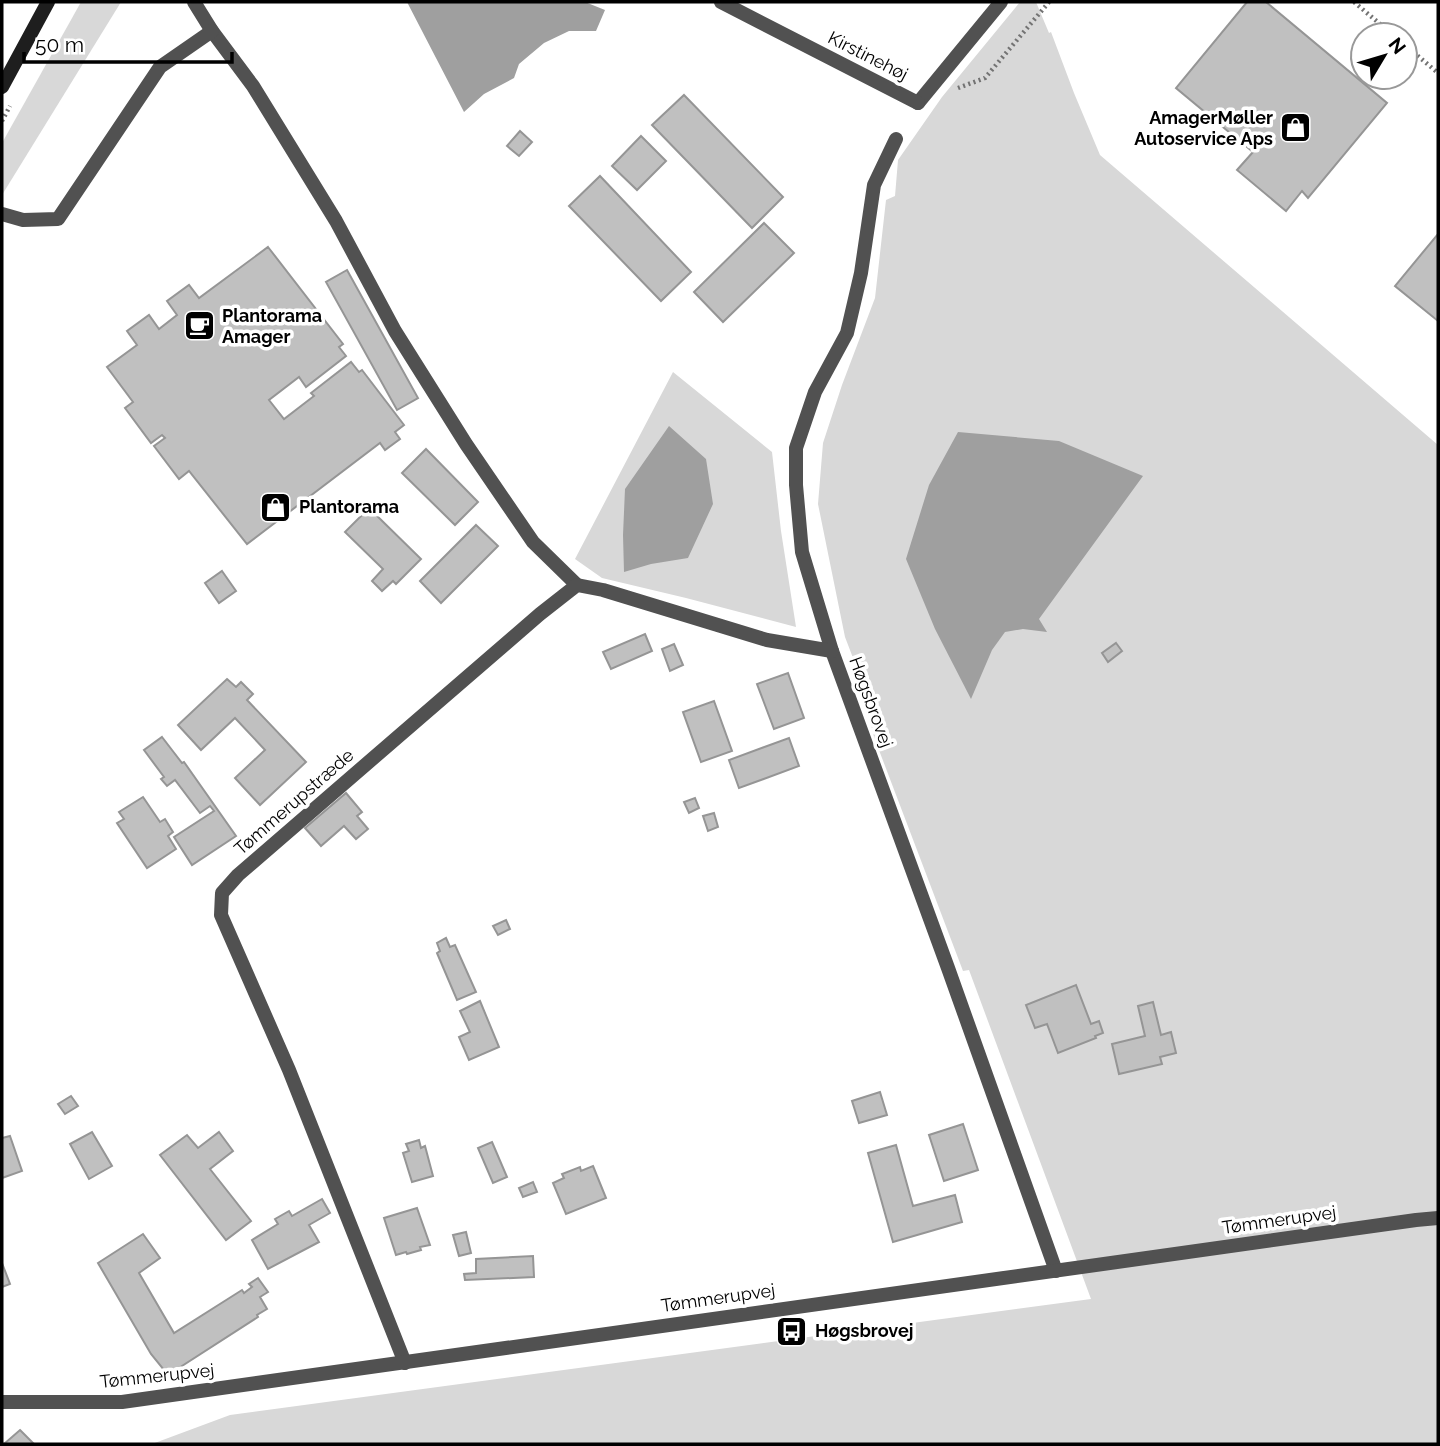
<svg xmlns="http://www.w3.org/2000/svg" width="1440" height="1446" viewBox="0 0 1440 1446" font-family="Raleway,sans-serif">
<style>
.green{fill:#d8d8d8}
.water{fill:#9f9f9f}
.building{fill:#c0c0c0;stroke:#959595;stroke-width:2}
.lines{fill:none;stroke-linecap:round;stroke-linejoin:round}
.path{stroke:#737373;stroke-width:4.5;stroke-dasharray:2 3.5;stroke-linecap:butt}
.service{stroke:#515151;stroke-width:14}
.minor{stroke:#515151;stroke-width:14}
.tertiary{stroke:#515151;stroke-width:14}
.secondary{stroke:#1e1e1e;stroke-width:14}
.labels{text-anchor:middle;stroke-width:7;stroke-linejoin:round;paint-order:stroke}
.street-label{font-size:18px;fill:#000;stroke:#fff}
.poi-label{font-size:18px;font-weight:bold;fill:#000;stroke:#fff;text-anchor:start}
</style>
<rect width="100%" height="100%" fill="#fff"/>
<g class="green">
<polygon points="81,2 121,2 2,195 2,143"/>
<polygon points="1020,2 1036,2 1049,33 1051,32 1074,93 1100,155 1438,445 1438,1444 152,1444 230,1415 1091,1299 969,970 963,971 874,737 858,671 845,637 818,504 823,443 842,385 875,298 886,200 895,196 898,160 942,97"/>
<polygon points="673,372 772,452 781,531 796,627 686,598 602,578 575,559"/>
</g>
<g class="water">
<polygon points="407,2 585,2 605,10 596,31 569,31 544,43 519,64 514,78 484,94 464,112"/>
<polygon points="669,426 706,459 713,504 688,558 651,564 624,572 623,535 625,489"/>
<polygon points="958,432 1059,441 1143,476 1039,619 1047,632 1023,629 1005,632 992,650 971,699 935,629 906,559 929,485"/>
</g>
<g class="building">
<polygon points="1247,2 1266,2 1387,103 1308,198 1302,191 1286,211 1237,170 1253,152 1176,88"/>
<polygon points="684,95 783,197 752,228 652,125"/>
<polygon points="520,131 532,142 519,156 507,146"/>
<polygon points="641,136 666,161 637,190 612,166"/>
<polygon points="600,176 691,272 661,301 569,206"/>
<polygon points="764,223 794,253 723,322 694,292"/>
<polygon points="1438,234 1438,321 1395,286"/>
<polygon points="268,247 343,344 339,347 346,356 306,387 299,377 269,400 284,419 314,396 311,393 351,362 359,372 362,370 404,425 395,432 400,439 385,450 380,443 247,544 189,471 179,479 154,446 165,438 162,435 151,443 125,408 133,402 107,367 137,345 127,331 149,315 159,329 177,315 167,301 189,285 199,298"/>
<polygon points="347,270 418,398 397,410 326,282"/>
<polygon points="426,449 478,502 455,525 402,473"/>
<polygon points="369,508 421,559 396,584 393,581 382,591 372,581 383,569 345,532"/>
<polygon points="476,525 498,546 441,603 420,581"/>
<polygon points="222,571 236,591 219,603 205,583"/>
<polygon points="645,634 652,651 611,669 603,652"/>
<polygon points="1116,643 1122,651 1108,662 1102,653"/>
<polygon points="674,644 683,665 670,671 662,649"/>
<polygon points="788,673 804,718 774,729 757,684"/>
<polygon points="227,679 236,687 241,682 253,694 247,700 306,762 260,805 235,778 265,750 235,718 201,750 178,725"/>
<polygon points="714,701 732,751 701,762 683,712"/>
<polygon points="162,737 182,763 184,762 236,836 192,865 174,837 214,811 210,806 200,813 175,780 167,786 161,779 164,777 144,750"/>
<polygon points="789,738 799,766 739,788 729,760"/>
<polygon points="346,793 362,812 357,816 368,829 356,839 344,826 321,846 305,828"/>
<polygon points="143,797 160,822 165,819 173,832 168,836 176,849 147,868 117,823 124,819 119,812"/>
<polygon points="695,798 699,808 689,813 684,802"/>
<polygon points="714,813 718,827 708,831 703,816"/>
<polygon points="506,920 510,929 498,935 493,926"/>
<polygon points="446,938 450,947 455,945 476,992 457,1000 437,953 440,951 437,943"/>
<polygon points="1076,985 1091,1024 1099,1021 1103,1033 1095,1036 1096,1038 1058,1053 1047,1024 1035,1028 1026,1005"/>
<polygon points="480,1001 499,1047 469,1060 459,1037 470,1032 460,1011"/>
<polygon points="1153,1002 1161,1035 1171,1032 1176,1053 1160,1057 1162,1064 1119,1074 1112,1044 1145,1036 1138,1006"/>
<polygon points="880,1092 887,1115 859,1123 852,1101"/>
<polygon points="71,1096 78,1106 65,1114 58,1104"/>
<polygon points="963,1124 978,1170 944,1181 929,1135"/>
<polygon points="92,1132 112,1166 89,1179 70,1144"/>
<polygon points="219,1132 233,1151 210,1169 251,1221 226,1240 160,1155 187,1135 198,1148"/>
<polygon points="10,1136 22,1171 2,1178 2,1138"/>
<polygon points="419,1140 421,1148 425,1146 433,1176 412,1182 403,1153 409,1151 406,1144"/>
<polygon points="492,1142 507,1177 493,1183 478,1148"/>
<polygon points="896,1145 913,1206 955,1195 962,1222 893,1242 868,1153"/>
<polygon points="593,1166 606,1198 566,1214 553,1183 564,1178 562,1174 580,1167 581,1171"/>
<polygon points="533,1182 537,1192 523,1197 519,1188"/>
<polygon points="322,1199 330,1213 309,1225 319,1242 268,1269 252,1240 278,1224 275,1219 289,1211 292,1216"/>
<polygon points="417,1208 430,1245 420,1247 421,1250 407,1254 406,1252 396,1255 384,1218"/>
<polygon points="466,1232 471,1253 459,1256 453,1235"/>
<polygon points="143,1234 160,1258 139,1273 174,1333 242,1290 244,1293 252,1287 249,1284 258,1278 268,1292 260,1297 267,1309 257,1315 258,1317 168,1375 151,1354 98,1263"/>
<polygon points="533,1256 534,1277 465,1280 464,1274 476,1273 476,1259"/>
<polygon points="2,1263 10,1284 2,1287"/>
<polygon points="20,1430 34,1444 4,1444"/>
</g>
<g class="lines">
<g class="path">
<polyline points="1354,2 1393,35"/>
<polyline points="1405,45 1438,73"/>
<polyline points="958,88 985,78 1049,2"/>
<polyline points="2,121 10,106"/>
</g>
<g class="service">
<polyline points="194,2 212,31 253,86 336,221 395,331 466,444 533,542 577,585"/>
<polyline points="2,214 23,220 58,219 160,67 212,31"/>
</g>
<g class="minor">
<polyline points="918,103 1001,2"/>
<polyline points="896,139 874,185 861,273 847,333 815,392 796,448 796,485 802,552 832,651 948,968 1056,1271"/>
<polyline points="405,1363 289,1070 221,915 222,893 238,875 540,614 577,585 603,590 767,640 832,651"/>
</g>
<g class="tertiary">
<polyline points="721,2 918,103"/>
<polyline points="2,1402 122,1402 1416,1220 1438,1218"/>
</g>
<polyline class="secondary" points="2,87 48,2"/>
</g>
<defs>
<symbol id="shop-square" viewBox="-11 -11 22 22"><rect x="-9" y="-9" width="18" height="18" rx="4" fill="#000" stroke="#fff"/><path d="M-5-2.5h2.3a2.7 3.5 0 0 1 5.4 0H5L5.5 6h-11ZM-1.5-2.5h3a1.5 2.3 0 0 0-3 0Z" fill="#fff"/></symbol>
<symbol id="cafe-square" viewBox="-11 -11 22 22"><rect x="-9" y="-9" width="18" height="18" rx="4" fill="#000" stroke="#fff"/><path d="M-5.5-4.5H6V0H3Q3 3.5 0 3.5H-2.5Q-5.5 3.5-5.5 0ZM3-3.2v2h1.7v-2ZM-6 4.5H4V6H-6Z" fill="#fff"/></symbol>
<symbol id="bus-square" viewBox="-11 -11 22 22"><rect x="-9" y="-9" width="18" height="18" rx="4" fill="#000" stroke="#fff"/><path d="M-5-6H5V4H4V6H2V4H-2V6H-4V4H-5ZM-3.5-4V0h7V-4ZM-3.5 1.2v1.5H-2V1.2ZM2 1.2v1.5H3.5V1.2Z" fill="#fff"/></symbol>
</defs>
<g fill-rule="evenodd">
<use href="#shop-square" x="1278" y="110" width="35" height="35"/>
<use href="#cafe-square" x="182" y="308" width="35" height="35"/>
<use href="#shop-square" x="258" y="490" width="35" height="35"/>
<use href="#bus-square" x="774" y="1314" width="35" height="35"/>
</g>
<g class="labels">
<g class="street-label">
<text transform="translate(868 56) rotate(27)" y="6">Kirstinehøj</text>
<text transform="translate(871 702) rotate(70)" y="6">Høgsbrovej</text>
<text transform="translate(294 802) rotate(-41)" y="6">Tømmerupstræde</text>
<text transform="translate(1279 1220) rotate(-8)" y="6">Tømmerupvej</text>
<text transform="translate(718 1298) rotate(-8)" y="6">Tømmerupvej</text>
<text transform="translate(157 1376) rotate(-6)" y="6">Tømmerupvej</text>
</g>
<g class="poi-label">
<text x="1273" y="124" text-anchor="end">AmagerMøller<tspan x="1273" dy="21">Autoservice Aps</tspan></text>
<text x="222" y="322">Plantorama<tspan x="222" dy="21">Amager</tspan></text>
<text x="299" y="513">Plantorama</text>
<text x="815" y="1337">Høgsbrovej</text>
</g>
</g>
<rect width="1440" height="1446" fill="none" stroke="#000000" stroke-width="7"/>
<g transform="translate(1384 56) rotate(52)"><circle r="33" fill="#ffffff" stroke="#999999" stroke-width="2"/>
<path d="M0-5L12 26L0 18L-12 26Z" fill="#000000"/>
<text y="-10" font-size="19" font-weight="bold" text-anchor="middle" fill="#000000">N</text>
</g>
<path d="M24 52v10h208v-10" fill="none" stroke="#000000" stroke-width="3.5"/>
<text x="35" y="52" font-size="21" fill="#000000" stroke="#ffffff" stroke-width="5" paint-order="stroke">50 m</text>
</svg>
